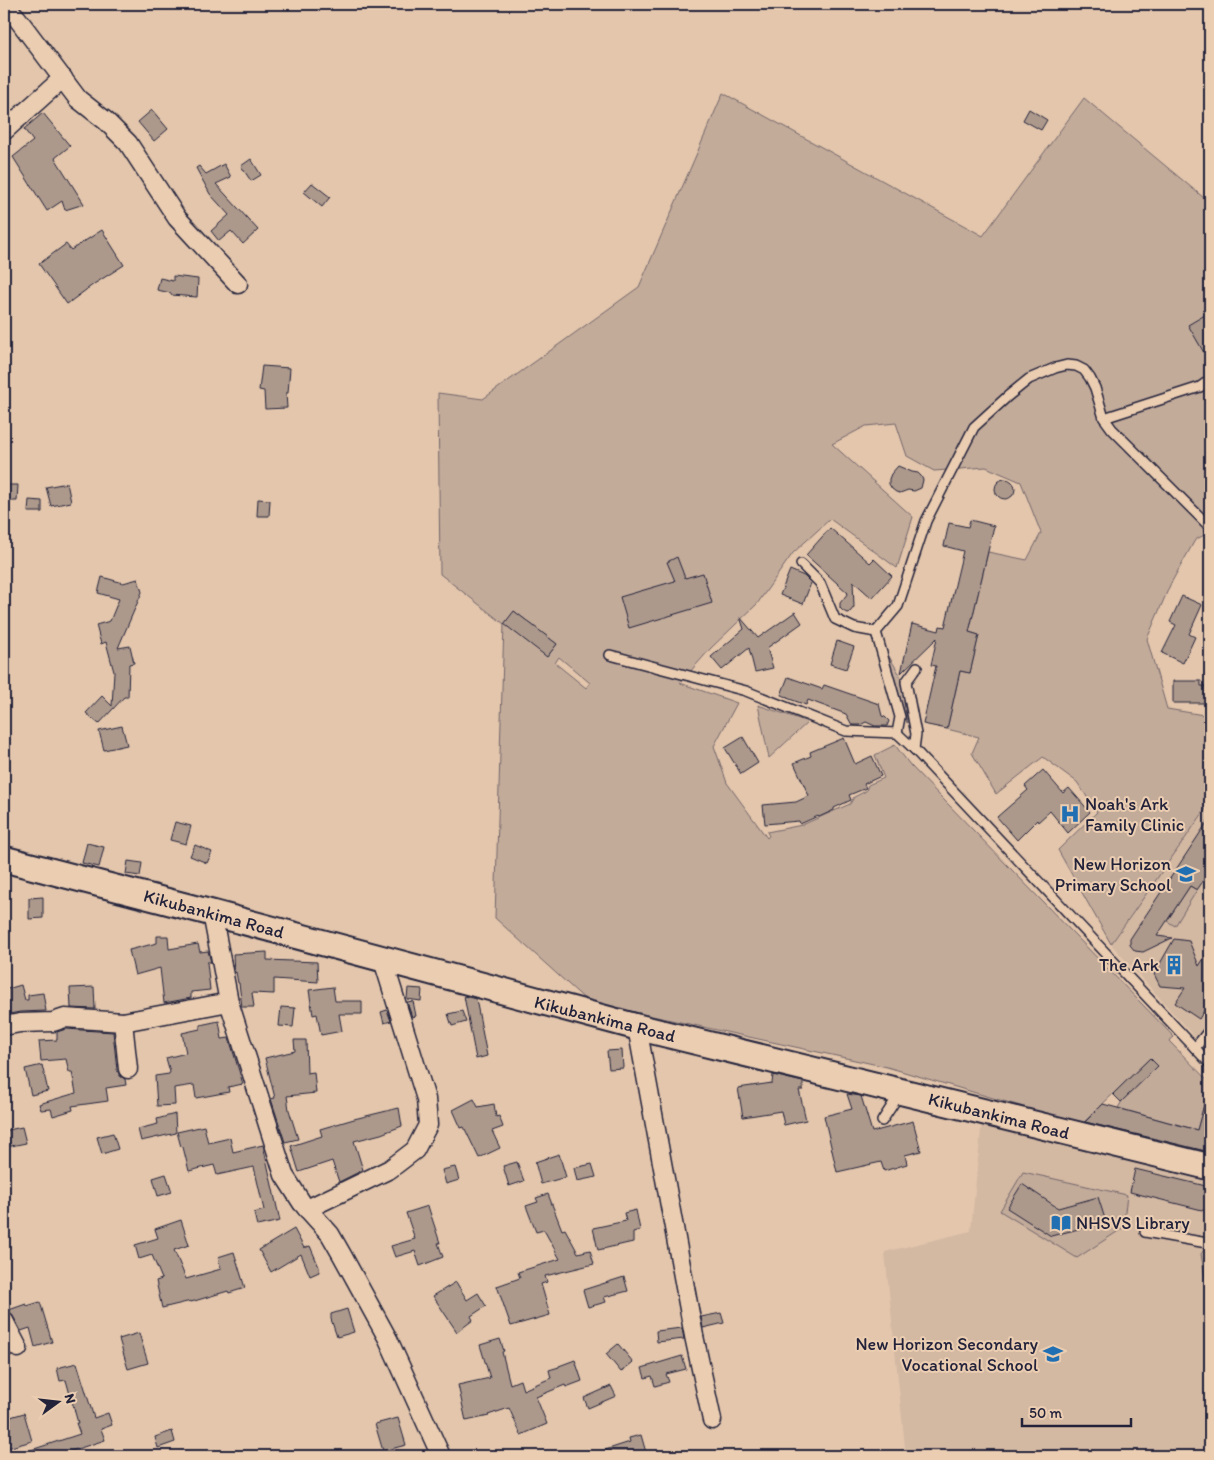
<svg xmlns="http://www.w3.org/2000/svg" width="1214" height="1460" viewBox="0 0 1214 1460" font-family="Itim,sans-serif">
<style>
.built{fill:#d3b8a2}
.green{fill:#c3ab9a;stroke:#72666a;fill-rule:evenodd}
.building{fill:#ad998c;stroke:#22223b}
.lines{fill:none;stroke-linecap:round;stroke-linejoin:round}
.lane-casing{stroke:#22223b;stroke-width:12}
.street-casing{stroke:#22223b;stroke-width:21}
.secondary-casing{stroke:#22223b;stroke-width:29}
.lane{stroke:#ebcdb1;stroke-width:9}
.street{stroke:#ebcdb1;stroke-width:18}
.secondary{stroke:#ebcdb1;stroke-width:25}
.labels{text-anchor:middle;stroke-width:4;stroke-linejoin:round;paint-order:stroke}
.poi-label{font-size:18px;fill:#22223b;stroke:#ebcdb1;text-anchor:end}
.street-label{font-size:18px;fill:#22223b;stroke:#ebcdb1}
</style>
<rect width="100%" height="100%" fill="#e3c6ac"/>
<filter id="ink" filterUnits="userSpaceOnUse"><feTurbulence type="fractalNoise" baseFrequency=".02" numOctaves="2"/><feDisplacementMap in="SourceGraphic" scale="10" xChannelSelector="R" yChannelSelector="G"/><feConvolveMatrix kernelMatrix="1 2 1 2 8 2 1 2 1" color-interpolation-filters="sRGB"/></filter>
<g filter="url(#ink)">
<g class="built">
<polygon points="1210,803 1210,1054 1111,944"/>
<polygon points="982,1120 1210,1179 1210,1456 906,1456 885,1252 971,1231"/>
</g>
<g class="green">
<path d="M723,93L983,236L1084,98L1210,203V532L1195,540L1170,585L1147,639L1167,709L1210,716V803L1111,944L1058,850L1097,812L1077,782L1043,757L996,794L972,753L979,737L947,729L960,671L970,673L979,635L969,632L988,552L1027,560L1041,533L1021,482L986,467L934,471L907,456L896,423L866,426L832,444L913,517L897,568L830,519L793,553L757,604L711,648L680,683L737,703L714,746L727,783L767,838L769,836L767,832L802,825L850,804L854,797L866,791L868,785L884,778L875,755L895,745L910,765L1174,1037L1169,1041L1210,1083L1197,1130L1118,1108L1122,1101L1158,1066L1150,1058L1082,1124L887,1067L588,1002L495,918L504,624L440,574L438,393L483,399L639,287ZM514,611L557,644L547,657ZM559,657L590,683L586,688L555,663Z"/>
<polygon points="887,653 900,675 907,723"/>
<polygon points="758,705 808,722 769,758"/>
<polygon points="1190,886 1197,890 1175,926 1167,921"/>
<polygon points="1023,1172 1127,1195 1123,1228 1077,1258 1000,1211"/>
<polygon points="1206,1247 1210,1247 1210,1300 1209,1300 1201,1254"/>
</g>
<g class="building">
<polygon points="1029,109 1047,120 1041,130 1023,120"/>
<polygon points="152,110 168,129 154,141 138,122"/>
<polygon points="43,113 70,146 55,158 84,204 65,210 62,201 47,211 13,157 33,141 24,129"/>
<polygon points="251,159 261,175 251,181 241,166"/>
<polygon points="224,164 231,177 216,184 258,230 243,244 231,231 219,241 211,231 229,215 210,194 196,168 199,166 206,174"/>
<polygon points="312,183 330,197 322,207 304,192"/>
<polygon points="102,230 124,265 94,284 67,304 39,264 66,244 71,250"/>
<polygon points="173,276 198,279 197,297 171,295 171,293 157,290 160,278 173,281"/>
<polygon points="1210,312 1210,363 1188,325"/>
<polygon points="262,366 290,368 288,393 286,393 287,408 265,409 264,391 259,390"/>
<polygon points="898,466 912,472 918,473 921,476 923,480 921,488 914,491 908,490 900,493 896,492 892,489 889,484 889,479 891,474"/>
<circle cx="1005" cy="489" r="10"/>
<polygon points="67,483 71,502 51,506 46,487"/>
<polygon points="4,485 18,485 17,501 4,501"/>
<polygon points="258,499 270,500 269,516 257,516"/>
<polygon points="29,500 42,501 42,512 28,512"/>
<polygon points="970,520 994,526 969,632 979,635 970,673 960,671 947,729 923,724 936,666 931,665 937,638 901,673 912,624 939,631 940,626 945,627 963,551 944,546 949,523 968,527"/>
<polygon points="830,528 870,563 874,559 892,576 872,598 853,581 854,607 850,612 847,613 843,611 840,608 840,603 848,593 806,555"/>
<polygon points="677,557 685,578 703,573 712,603 629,628 620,597 675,581 667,562"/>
<polygon points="790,570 804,576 811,583 803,604 780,595"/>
<polygon points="102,577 123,583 138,579 142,592 118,648 130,646 134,663 129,664 128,697 124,697 99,724 86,713 102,696 112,706 114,672 106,642 101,644 96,625 110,621 119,599 98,593"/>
<polygon points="1182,596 1202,605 1189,634 1195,637 1183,663 1162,653 1176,625 1170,622"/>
<polygon points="514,611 557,644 547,657 504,624"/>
<polygon points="795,612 802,623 767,648 773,668 755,672 749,648 722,670 711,657 744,629 740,617 758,638"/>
<polygon points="837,641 854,647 846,669 830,664"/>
<polygon points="788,677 822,689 824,685 879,704 882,716 885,717 889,721 887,726 875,726 866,722 860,725 852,725 846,714 808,700 806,705 787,698 788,697 781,695"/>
<polygon points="1173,681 1201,681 1201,686 1210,686 1210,703 1173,703"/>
<polygon points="122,726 127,745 104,750 99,731"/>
<polygon points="743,737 758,763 741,774 725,748"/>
<polygon points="844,738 855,764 872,756 881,776 864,784 866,788 849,795 851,800 834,808 834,810 819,817 818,816 800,824 799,821 765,824 763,805 796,802 809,796 794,763 811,756 810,752"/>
<polygon points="1043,770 1063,793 1069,788 1090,812 1068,833 1050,811 1038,822 1037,820 1017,840 997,817 1028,790 1025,786"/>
<polygon points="1210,818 1210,871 1197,890 1190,886 1157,936 1172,938 1143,952 1135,951 1130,945 1130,939"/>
<polygon points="175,822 191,826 186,844 170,840"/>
<polygon points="87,843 104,847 99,867 82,863"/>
<polygon points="195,845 212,852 207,863 190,856"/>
<polygon points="128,861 142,863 140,876 126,874"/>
<polygon points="43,897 43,918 29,919 29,898"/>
<polygon points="157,936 168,936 169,949 198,944 200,952 208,951 211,962 207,962 210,990 191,992 191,998 164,1003 160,968 135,975 129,950 157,943"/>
<polygon points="1174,939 1189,941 1199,966 1210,949 1210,1001 1199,1019 1175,1003 1185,988 1160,986 1154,974"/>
<polygon points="267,952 267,960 317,962 318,982 274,979 274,994 252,993 254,1007 242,1007 239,983 238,983 236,972 234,973 233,954"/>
<polygon points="21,985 25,1000 28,1000 28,995 43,993 46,1011 20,1012 4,1015 4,990"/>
<polygon points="94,987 95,1009 71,1008 70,988"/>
<polygon points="333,987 335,1001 362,1001 362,1014 339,1014 342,1031 321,1035 317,1014 313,1015 309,990"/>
<polygon points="408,988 422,989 421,1001 407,999"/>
<polygon points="464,996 476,999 487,1056 476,1059"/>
<polygon points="413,1001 416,1016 412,1017 407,1002"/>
<polygon points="281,1007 295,1008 293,1027 279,1026"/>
<polygon points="387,1010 391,1021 384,1023 381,1012"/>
<polygon points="462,1011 466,1022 452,1026 448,1014"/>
<polygon points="219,1021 222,1039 229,1038 243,1084 228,1087 229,1092 196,1098 194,1085 174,1088 175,1105 157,1106 155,1076 169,1074 170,1072 166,1058 186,1053 182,1033 200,1029 200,1025"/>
<polygon points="66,1029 113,1032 117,1070 120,1076 125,1079 126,1085 106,1088 108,1101 72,1106 73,1110 53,1116 51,1109 41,1110 39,1104 76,1093 72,1072 69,1072 66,1059 41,1061 39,1041 57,1040 57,1032"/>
<polygon points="294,1040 306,1040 307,1073 314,1072 316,1093 287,1096 289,1110 298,1139 285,1142 271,1099 275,1098 265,1058 295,1051"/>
<polygon points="622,1050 623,1068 609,1069 607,1051"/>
<polygon points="1150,1058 1158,1066 1121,1102 1113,1094"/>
<polygon points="42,1065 48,1091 31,1095 25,1069"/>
<polygon points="773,1075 803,1082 803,1090 799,1090 806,1120 784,1125 781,1111 743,1117 738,1088 772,1083"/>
<polygon points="847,1094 861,1096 872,1132 913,1121 921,1151 905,1155 907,1164 884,1171 881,1162 837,1172 824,1116 852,1109"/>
<polygon points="1207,1094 1210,1094 1210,1152 1085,1122 1103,1104 1197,1130"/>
<polygon points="474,1099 478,1107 494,1104 496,1117 499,1116 503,1127 492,1131 500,1148 479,1158 464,1127 461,1128 453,1110"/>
<polygon points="399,1108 402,1126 381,1134 354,1141 363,1170 339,1182 332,1161 299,1172 291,1146 322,1136 320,1129 354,1119"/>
<polygon points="175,1114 176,1133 141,1141 138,1129 158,1124 157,1119"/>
<polygon points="204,1126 208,1143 230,1138 233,1152 263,1145 280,1221 257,1226 254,1213 264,1210 254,1167 217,1175 214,1165 189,1171 183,1147 181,1147 177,1132"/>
<polygon points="22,1127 26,1143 6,1147 4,1131"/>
<polygon points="113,1133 118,1149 102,1154 97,1137"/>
<polygon points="559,1154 566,1177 541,1184 535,1162"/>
<polygon points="517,1162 524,1181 509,1186 503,1166"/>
<polygon points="592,1164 596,1177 577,1181 574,1168"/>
<polygon points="455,1167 459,1180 446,1184 442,1170"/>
<polygon points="1135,1169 1210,1187 1210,1194 1206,1211 1130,1192"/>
<polygon points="166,1174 172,1192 158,1196 153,1178"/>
<polygon points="1022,1184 1058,1208 1098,1197 1106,1222 1051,1236 1007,1208"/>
<polygon points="548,1194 562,1230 565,1229 578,1253 590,1250 594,1264 545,1276 547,1282 541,1284 550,1315 511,1326 497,1286 520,1278 518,1272 560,1259 544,1230 536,1232 526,1206 538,1202 536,1198"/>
<polygon points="428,1206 440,1243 438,1243 443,1257 420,1266 415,1251 395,1257 391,1246 415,1239 406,1213"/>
<polygon points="636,1210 640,1230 633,1232 633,1242 598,1250 593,1228 626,1221 624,1213"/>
<polygon points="181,1220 189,1245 174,1250 186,1279 221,1269 218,1257 234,1252 245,1288 229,1293 228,1291 191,1302 191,1301 162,1308 156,1281 162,1279 152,1255 139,1259 135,1245 158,1238 155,1229"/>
<polygon points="294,1229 304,1248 310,1246 319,1267 319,1272 310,1276 301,1254 271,1272 259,1250"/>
<polygon points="624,1277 628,1291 604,1297 606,1302 588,1307 583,1290"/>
<polygon points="456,1282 467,1300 478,1293 486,1306 471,1316 473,1320 457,1332 433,1296"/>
<polygon points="40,1302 52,1342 35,1347 30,1328 21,1331 13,1316 10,1312 6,1311 26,1304 27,1306"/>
<polygon points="347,1309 354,1332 337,1337 331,1319 331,1314"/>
<polygon points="721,1313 724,1323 703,1328 701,1317"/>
<polygon points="682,1328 684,1339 657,1342 656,1331"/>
<polygon points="139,1333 148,1363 128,1369 119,1339"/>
<polygon points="500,1339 504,1351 502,1352 510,1384 520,1380 523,1390 551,1378 549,1370 559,1367 559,1366 575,1360 582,1381 566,1387 565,1385 536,1397 547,1424 521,1435 509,1408 488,1415 489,1416 466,1421 458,1385 490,1378 480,1345"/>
<polygon points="618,1344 633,1362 621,1372 606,1354"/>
<polygon points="682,1356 686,1369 666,1374 669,1382 655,1386 652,1376 645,1378 642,1368"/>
<polygon points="77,1363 94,1418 108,1413 112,1425 101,1429 105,1440 68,1452 70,1456 19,1456 19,1454 80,1434 76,1423 78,1423 66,1380 60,1381 57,1368"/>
<polygon points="611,1386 616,1396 588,1408 584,1398"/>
<polygon points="24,1413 32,1441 4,1449 4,1419"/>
<polygon points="398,1418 406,1445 383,1451 375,1424"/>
<polygon points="172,1431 175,1442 158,1448 155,1437"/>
<polygon points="641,1435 647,1456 593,1456 593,1454 630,1442 629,1438"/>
</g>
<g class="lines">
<defs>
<g id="lane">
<polyline points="1104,418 1200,387 1210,380"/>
<polyline points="801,564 820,583 835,619 854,628 876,632"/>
<polyline points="610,655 746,691 846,731 897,733 914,749 1210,1064"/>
<polyline points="897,733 900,717 876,632 898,606 926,521 974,427 1008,396 1029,379 1055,368 1067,365 1076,366 1084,370 1090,378 1095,388 1104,418 1112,429 1208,525 1210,534"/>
<polyline points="914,749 916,734 906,682 917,667"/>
<polyline points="1195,1048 1210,1029"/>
<polyline points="882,1121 897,1098 898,1093"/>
<polyline points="1145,1232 1207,1243 1210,1241"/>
</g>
<g id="street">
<polyline points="4,4 17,18 78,99 106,121 128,143 177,218 238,284"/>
<polyline points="4,131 63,78"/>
<polyline points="212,913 229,1002 284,1175 302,1203 330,1234 342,1255 388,1339 441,1456"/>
<polyline points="123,1022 128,1069"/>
<polyline points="4,1026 20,1023 53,1022 65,1018 123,1022 229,1002"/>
<polyline points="637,1027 694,1336 712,1420"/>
<polyline points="307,1209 390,1169 415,1150 428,1125 426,1099 383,960"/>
<polyline points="4,1321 18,1348"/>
</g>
<polyline id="secondary" points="4,859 212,913 637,1027 1210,1167"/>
</defs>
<use href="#lane" class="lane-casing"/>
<use href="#street" class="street-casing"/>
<use href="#secondary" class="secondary-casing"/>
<use href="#lane" class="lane"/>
<use href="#street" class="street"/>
<use href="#secondary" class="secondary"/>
</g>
</g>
<defs>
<symbol id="hospital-bare" viewBox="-9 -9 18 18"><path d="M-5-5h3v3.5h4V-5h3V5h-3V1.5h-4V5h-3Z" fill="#1f6fb2" stroke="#ebcdb1" stroke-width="2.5" paint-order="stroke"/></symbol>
<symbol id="school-bare" viewBox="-9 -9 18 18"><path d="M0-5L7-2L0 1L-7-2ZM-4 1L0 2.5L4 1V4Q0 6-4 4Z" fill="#1f6fb2" stroke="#ebcdb1" stroke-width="2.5" paint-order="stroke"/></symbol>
<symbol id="building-bare" viewBox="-9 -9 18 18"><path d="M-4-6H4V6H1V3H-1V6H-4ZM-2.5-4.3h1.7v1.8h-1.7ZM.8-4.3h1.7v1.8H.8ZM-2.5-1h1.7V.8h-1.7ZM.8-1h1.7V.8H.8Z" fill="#1f6fb2" stroke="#ebcdb1" stroke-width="2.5" paint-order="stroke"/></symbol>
<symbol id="library-bare" viewBox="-9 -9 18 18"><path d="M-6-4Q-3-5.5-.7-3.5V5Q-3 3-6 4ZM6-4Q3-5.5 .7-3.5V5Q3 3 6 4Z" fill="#1f6fb2" stroke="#ebcdb1" stroke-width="2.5" paint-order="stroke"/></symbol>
</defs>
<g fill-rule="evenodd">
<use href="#hospital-bare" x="1056" y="800" width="28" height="28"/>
<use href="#school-bare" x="1172" y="860" width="28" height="28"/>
<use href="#building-bare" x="1160" y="951" width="28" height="28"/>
<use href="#library-bare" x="1047" y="1209" width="28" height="28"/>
<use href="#school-bare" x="1039" y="1340" width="28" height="28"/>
</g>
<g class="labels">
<g class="poi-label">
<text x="1085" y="810" text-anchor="start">Noah's Ark<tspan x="1085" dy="21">Family Clinic</tspan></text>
<text x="1171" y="870">New Horizon<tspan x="1171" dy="21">Primary School</tspan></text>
<text x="1159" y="971">The Ark</text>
<text x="1076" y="1229" text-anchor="start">NHSVS Library</text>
<text x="1038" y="1350">New Horizon Secondary<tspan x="1038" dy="21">Vocational School</tspan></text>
</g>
<g class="street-label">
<text transform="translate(214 914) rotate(15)" y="6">Kikubankima Road</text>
<text transform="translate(605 1019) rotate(14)" y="6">Kikubankima Road</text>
<text transform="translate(999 1116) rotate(14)" y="6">Kikubankima Road</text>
</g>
</g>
<rect width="1214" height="1460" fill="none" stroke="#ebcdb1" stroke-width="20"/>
<rect x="10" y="10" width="1194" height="1440" fill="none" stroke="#22223b" stroke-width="2" filter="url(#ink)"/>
<g transform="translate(58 1402) rotate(75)" stroke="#ebcdb1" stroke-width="4" paint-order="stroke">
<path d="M0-4L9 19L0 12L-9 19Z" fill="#22223b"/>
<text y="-8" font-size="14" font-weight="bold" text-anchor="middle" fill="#22223b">N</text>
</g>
<path d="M1022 1418v8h109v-8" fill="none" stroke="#22223b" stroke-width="2.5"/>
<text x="1029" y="1418" font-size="15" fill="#22223b" stroke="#ebcdb1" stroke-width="4" paint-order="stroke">50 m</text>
</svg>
